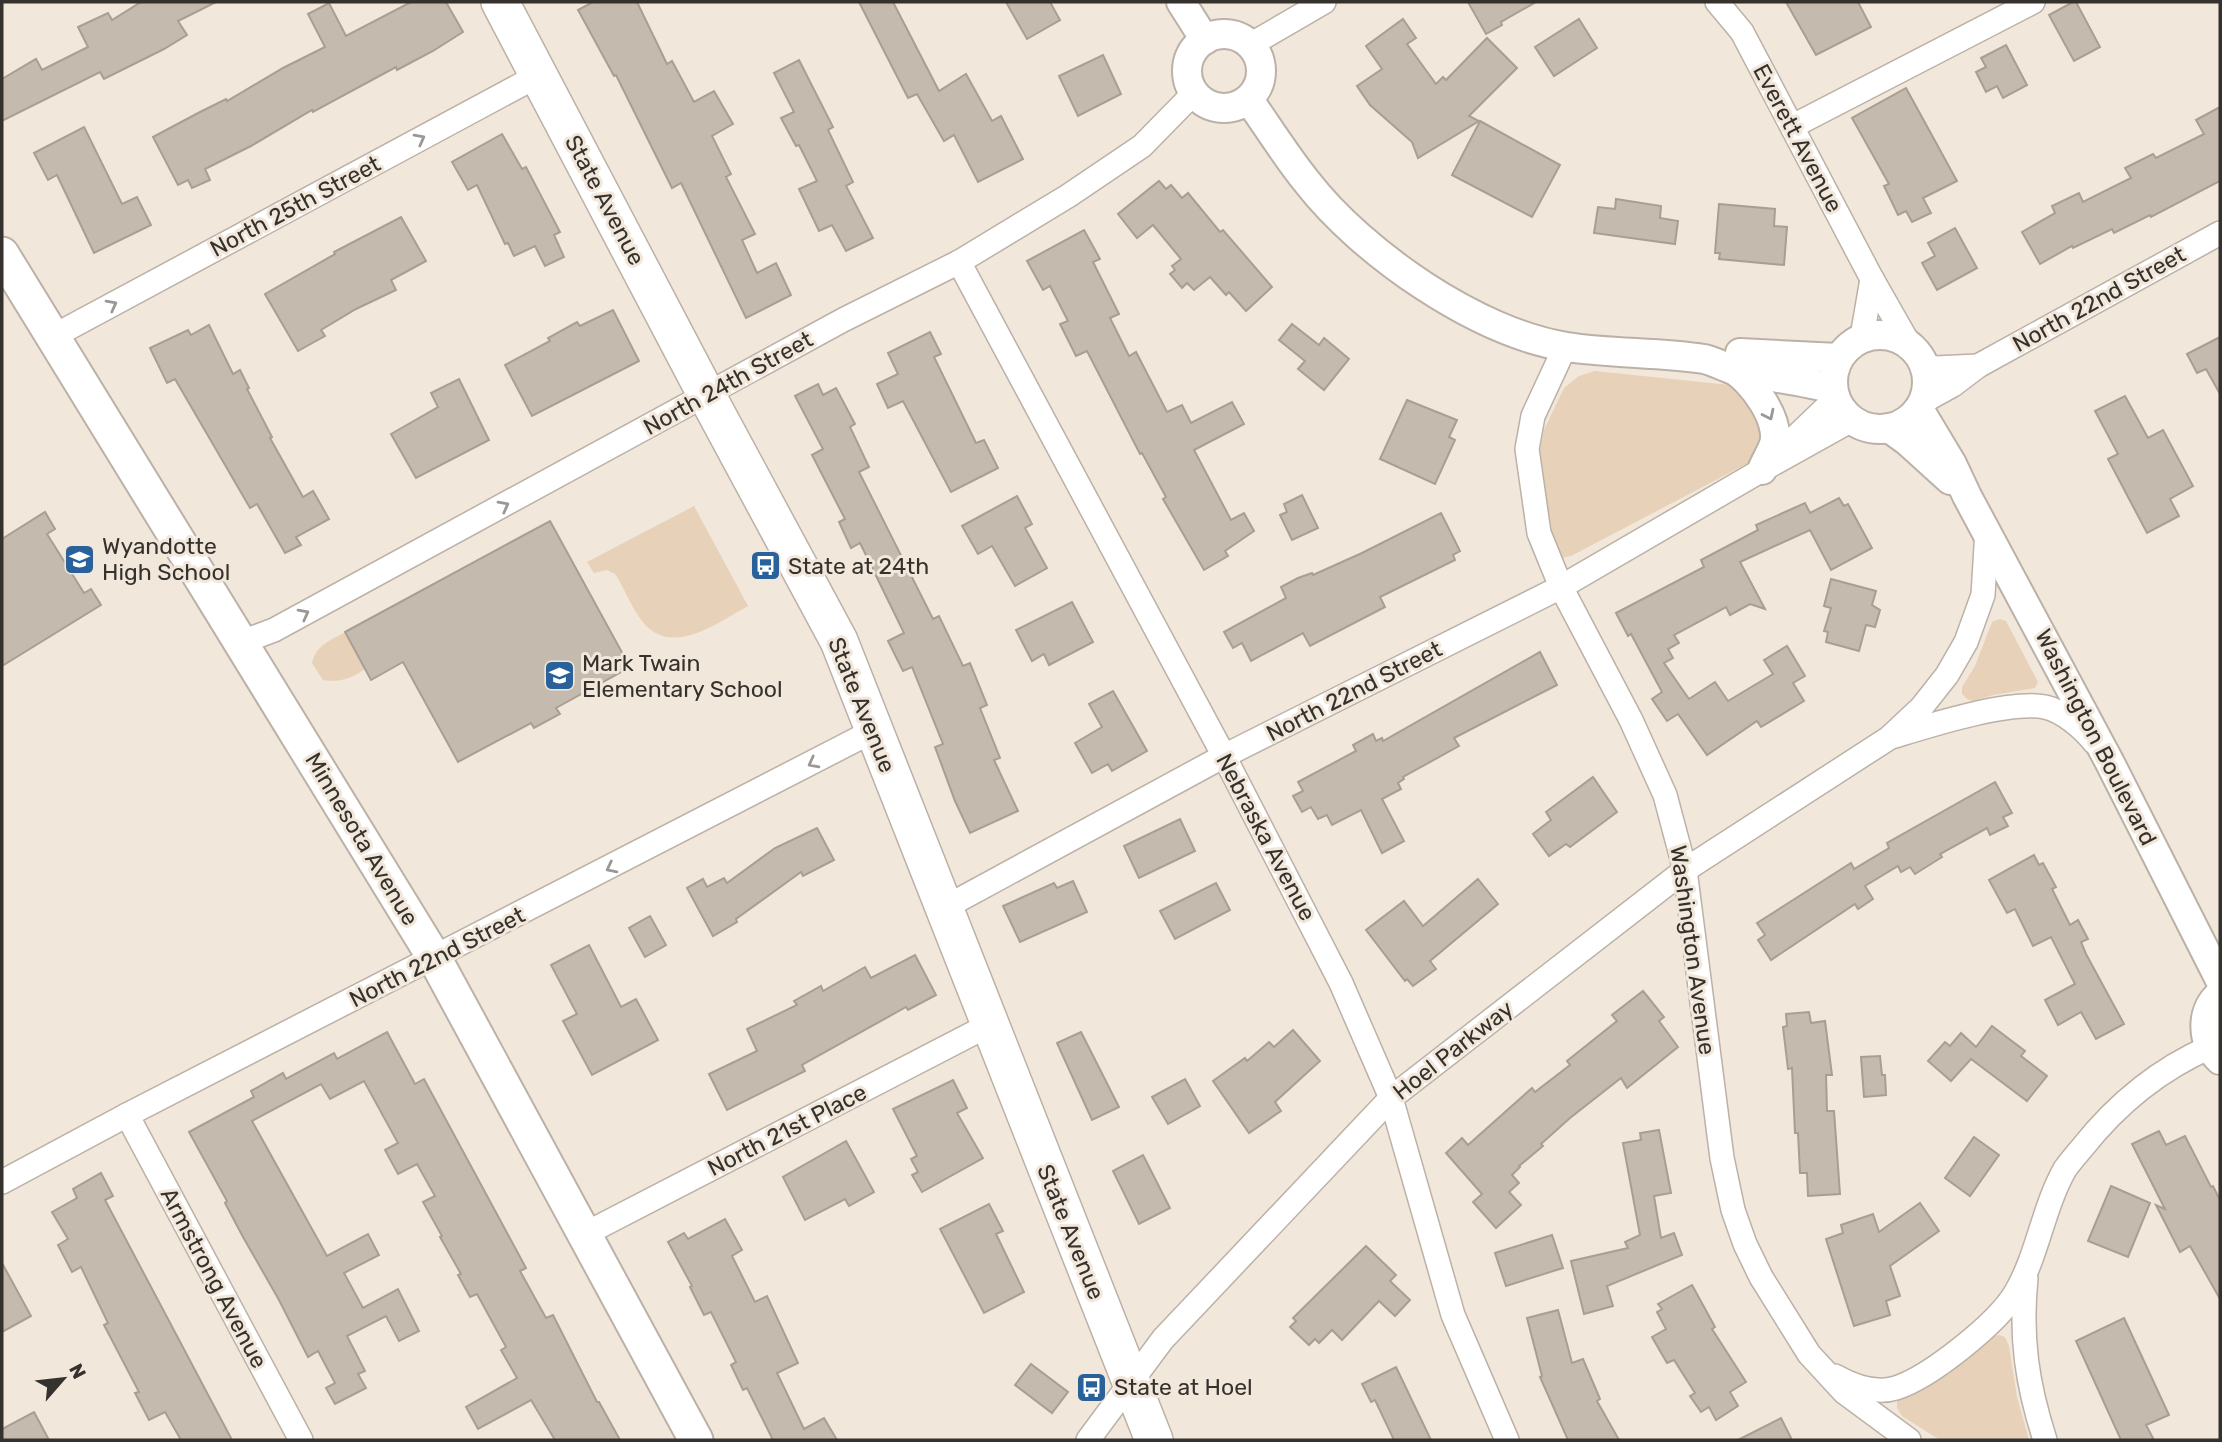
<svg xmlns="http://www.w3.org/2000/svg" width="2222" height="1442" viewBox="0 0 2222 1442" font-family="Rubik,sans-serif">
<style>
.green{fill:#e7d1b9}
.building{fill:#c4baae;stroke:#a99e93;stroke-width:2}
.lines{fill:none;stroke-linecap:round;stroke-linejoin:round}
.minor-casing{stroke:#bcb1a6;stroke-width:26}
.tertiary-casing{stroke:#bcb1a6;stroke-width:32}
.secondary-casing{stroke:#bcb1a6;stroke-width:37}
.primary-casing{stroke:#bcb1a6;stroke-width:40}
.minor{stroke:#fff;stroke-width:23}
.tertiary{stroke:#fff;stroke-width:28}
.secondary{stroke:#fff;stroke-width:33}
.primary{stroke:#fff;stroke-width:37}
.oneway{stroke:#9a9896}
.labels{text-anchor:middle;stroke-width:6;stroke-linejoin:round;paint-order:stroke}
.street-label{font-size:23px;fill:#35312c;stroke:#f2e7db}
.poi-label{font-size:23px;fill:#35312c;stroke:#f2e7db;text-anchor:start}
</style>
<rect width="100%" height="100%" fill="#f2e7db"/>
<g class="green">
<path d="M1595,371L1730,385C1753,395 1757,416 1764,439L1754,460L1571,556L1561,558L1547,533L1538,459L1544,430L1564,388L1579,376Z"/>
<path d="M694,506L748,606C718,622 671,659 642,621C631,607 625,589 615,574L607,570L594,573L587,562Z"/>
<polygon points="2000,619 2006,621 2038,682 2035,688 1993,695 1973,701 1967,699 1962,694 1962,687 1975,666 1992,622"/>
<path d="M345,632L365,669C352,678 340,683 323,680L312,663C316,645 330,641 345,632Z"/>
<polygon points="1999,1335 2005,1337 2009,1346 2017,1397 2029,1440 1940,1440 1902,1416 1897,1408 1897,1400 1949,1374 1990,1337"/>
</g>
<g class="building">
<polygon points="141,2 216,2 178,21 187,35 164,49 104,79 100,72 2,121 2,79 36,59 42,70 88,47 78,27 108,13 112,20"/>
<polygon points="411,2 446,2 463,32 433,51 397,70 396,67 313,112 312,110 251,146 205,169 210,180 192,188 188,180 178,185 153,137 200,112 226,99 227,101 283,68 325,47 308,14 329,3 346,36"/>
<polygon points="593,2 637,2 667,64 672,61 694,102 714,91 733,124 712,136 731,174 726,177 755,234 742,240 757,273 776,263 791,295 746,318 681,183 672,188 616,75 614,76 578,10"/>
<polygon points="859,2 893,2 939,91 966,74 992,121 1001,116 1023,159 978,182 954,135 944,141 917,94 908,98"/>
<polygon points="1006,2 1050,2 1060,20 1027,39"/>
<polygon points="1468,2 1536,2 1501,22 1502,25 1486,34"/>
<polygon points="1786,2 1858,2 1871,27 1816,55"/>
<polygon points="2073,2 2076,2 2100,47 2074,61 2049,15"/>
<polygon points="1403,19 1416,38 1407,44 1436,84 1443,77 1446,80 1487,38 1517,68 1469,116 1479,121 1418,158 1412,142 1370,105 1357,86 1382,69 1366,46"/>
<polygon points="1579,19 1597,48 1554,76 1535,47"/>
<polygon points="2006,45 2027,85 2003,98 1997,86 1986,92 1976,72 1986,67 1981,58"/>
<polygon points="1103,55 1121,94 1078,116 1059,76"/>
<polygon points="799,60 833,127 828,130 853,182 846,186 873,238 846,251 832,225 819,231 799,189 817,181 799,145 796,146 781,118 794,112 774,73"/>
<polygon points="1906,88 1957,181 1923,198 1931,213 1912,222 1906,211 1898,215 1884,186 1889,184 1852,118"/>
<polygon points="2220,107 2220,181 2151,217 2150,215 2114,233 2112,229 2073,248 2072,246 2040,264 2022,232 2055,213 2052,206 2079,193 2083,202 2131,178 2125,168 2153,154 2156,158 2204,134 2196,120"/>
<polygon points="1480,121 1560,165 1532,217 1452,175"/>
<polygon points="84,127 122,204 137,197 151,225 94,253 57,175 48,180 34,153"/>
<polygon points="502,134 522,169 526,167 560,232 554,235 564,257 545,266 535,246 514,256 508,243 505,244 477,185 468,190 452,162"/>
<polygon points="1159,181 1166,189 1171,185 1182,198 1188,193 1220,232 1223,230 1272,287 1246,311 1229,292 1226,295 1210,277 1194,290 1187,283 1182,288 1170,274 1175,270 1172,266 1181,259 1153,225 1137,238 1118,214"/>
<polygon points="1616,199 1661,206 1660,218 1678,221 1675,244 1594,233 1598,207 1615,209"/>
<polygon points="1719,204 1775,209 1774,226 1787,227 1784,265 1719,259 1720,253 1715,253"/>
<polygon points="401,217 426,261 391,280 396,290 356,309 321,330 325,336 298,351 265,294 335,254 334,252"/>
<polygon points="1955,228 1977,268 1937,290 1922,263 1935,256 1928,243"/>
<polygon points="1084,230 1100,259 1093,262 1119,314 1110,318 1129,356 1136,352 1167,412 1182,405 1191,423 1232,402 1244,424 1194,450 1231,520 1244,513 1254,531 1225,551 1228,556 1204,570 1163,499 1166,497 1142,453 1140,454 1087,351 1076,356 1060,324 1068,321 1050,286 1043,290 1027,261"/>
<polygon points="613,310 639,361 532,416 505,365 550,341 548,338 577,322 580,326"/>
<polygon points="1292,324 1319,345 1324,338 1349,359 1324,390 1298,369 1305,361 1279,340"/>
<polygon points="209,325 233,374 240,370 249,388 247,389 272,437 270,438 303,497 313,491 329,519 296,537 301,545 285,553 257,504 250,508 175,379 167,383 150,348 188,330 191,335"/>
<polygon points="930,332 941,354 934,357 976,443 984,440 998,468 951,492 903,401 888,408 877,384 898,374 888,353"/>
<polygon points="2220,337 2220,394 2206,369 2197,373 2187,354"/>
<polygon points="459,379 489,440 416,478 391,434 438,407 431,393"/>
<polygon points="818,384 823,395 836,388 855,424 850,427 869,467 859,472 933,619 939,616 963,666 970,663 987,705 980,708 1000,758 994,760 1018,811 970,833 955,801 935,747 943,744 912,667 903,671 888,641 904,633 860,543 851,548 839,522 845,519 812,455 823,449 795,396"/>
<polygon points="2125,396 2148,438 2163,430 2193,486 2170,499 2179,516 2147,533 2108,459 2118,454 2095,411"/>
<polygon points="1407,400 1457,420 1449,437 1455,440 1435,484 1380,459"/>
<polygon points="1302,495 1318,528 1292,540 1280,515 1287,512 1284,504"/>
<polygon points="1017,496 1032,524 1025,528 1047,568 1015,586 992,546 978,554 962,526"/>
<polygon points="1839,498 1844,506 1848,504 1872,548 1831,570 1810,530 1740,562 1765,609 1750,604 1730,615 1726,607 1674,635 1679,643 1668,649 1673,658 1664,663 1689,699 1715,682 1728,701 1773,674 1764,660 1787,646 1805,676 1793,683 1804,701 1761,727 1757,721 1707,755 1678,714 1667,721 1652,699 1662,692 1631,634 1628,636 1616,613 1704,567 1701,560 1758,530 1756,525 1805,503 1810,513"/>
<polygon points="45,512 55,529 47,534 84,593 91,589 101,605 2,666 2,539"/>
<polygon points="1441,513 1460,551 1453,555 1455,560 1380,597 1385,607 1310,646 1303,633 1251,661 1242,643 1233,648 1224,632 1286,598 1281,587 1298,578 1312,573 1313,575 1362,553"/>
<polygon points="550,521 630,667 556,708 560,714 534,728 531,723 458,762 403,662 371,680 345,632"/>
<polygon points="1831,579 1876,591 1872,605 1880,610 1875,627 1866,625 1859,651 1826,642 1828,632 1824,631 1831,608 1824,606"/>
<polygon points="1072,602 1093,642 1049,665 1044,654 1032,661 1016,630"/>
<polygon points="1540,652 1557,685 1454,738 1459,746 1403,777 1404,779 1398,783 1401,789 1382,799 1404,841 1382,853 1361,810 1332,825 1327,815 1318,819 1311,807 1302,812 1293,796 1303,791 1298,782 1356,751 1353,745 1373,734 1376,741 1382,738 1383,741"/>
<polygon points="1113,691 1147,751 1112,771 1108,764 1092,773 1075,743 1102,727 1089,704"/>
<polygon points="1593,777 1617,812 1570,847 1566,844 1549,856 1533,834 1551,820 1546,812"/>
<polygon points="1995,782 2012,813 2003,817 2008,826 1990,835 1987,828 1940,854 1942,857 1915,874 1910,867 1901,872 1898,866 1865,886 1873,899 1858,909 1855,904 1771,960 1758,940 1765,935 1757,923 1851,863 1854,869 1889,848 1887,843"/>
<polygon points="1180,819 1195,851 1139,878 1124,846"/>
<polygon points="817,828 834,860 803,876 801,872 736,919 737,922 713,936 687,888 703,879 707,887 724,878 727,883 775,848"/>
<polygon points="2034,855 2039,865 2043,863 2056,887 2052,889 2070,925 2078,920 2088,939 2081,942 2086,954 2124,1024 2096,1039 2081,1012 2058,1025 2045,1000 2075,984 2051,937 2033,946 2015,909 2007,913 1989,880"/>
<polygon points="1478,879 1498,904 1430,961 1436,969 1413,986 1407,979 1405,981 1366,930 1404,901 1423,926"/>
<polygon points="1073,881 1087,912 1020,942 1003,906 1054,883 1057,888"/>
<polygon points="1216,883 1230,910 1175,939 1160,911"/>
<polygon points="650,916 666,945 645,957 629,928"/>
<polygon points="589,945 621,1007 636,999 658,1040 592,1075 563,1021 577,1014 551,965"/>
<polygon points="915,955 936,995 908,1010 906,1007 802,1065 805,1071 727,1110 709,1074 757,1051 747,1029 797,1005 794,1001 821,986 823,991 865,967 871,978"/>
<polygon points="1643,991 1664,1017 1659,1021 1678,1047 1627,1088 1621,1078 1570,1118 1541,1144 1543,1146 1519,1166 1520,1167 1512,1175 1519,1183 1509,1192 1521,1205 1496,1228 1473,1202 1482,1194 1446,1153 1462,1138 1468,1145 1532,1088 1535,1092 1570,1065 1567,1061 1617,1021 1612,1015"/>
<polygon points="1809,1012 1811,1023 1825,1021 1832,1075 1826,1075 1827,1111 1834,1111 1840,1194 1808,1196 1807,1173 1800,1173 1798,1133 1795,1133 1792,1068 1788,1069 1783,1027 1787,1026 1786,1014"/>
<polygon points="1992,1026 2025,1051 2021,1056 2047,1076 2027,1101 1971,1059 1951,1081 1928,1061 1945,1042 1950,1046 1961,1033 1976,1047"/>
<polygon points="1293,1030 1320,1061 1275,1102 1281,1111 1249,1133 1213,1081 1245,1058 1247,1061 1269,1042 1274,1047"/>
<polygon points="387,1032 415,1084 424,1079 526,1268 520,1271 546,1318 553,1315 597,1402 599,1402 620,1440 555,1440 531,1400 478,1429 466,1407 517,1378 501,1350 506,1347 477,1294 470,1297 458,1275 461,1274 440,1237 442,1236 423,1202 435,1196 417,1164 398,1174 385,1150 398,1143 364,1081 330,1099 321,1084 252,1121 327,1256 368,1234 379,1255 344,1273 363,1308 398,1289 419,1331 399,1341 386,1316 347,1336 365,1371 358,1374 366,1388 335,1404 326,1388 335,1383 318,1351 308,1357 279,1300 243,1237 225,1203 227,1201 189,1132 254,1097 251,1091 283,1073 286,1079 334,1053 337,1059"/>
<polygon points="1081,1032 1119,1107 1092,1120 1057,1043"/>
<polygon points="1880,1056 1882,1075 1885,1075 1886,1095 1864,1097 1861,1057"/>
<polygon points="1185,1079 1200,1106 1168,1124 1152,1097"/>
<polygon points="953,1080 967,1108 957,1113 983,1158 922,1192 912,1175 918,1172 911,1159 917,1156 893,1109"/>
<polygon points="1659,1130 1671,1193 1654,1196 1661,1238 1674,1233 1682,1255 1607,1286 1613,1306 1584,1314 1571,1261 1628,1248 1625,1242 1640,1235 1623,1143 1641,1140 1640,1133"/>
<polygon points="2159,1131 2166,1145 2185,1136 2211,1187 2213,1186 2220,1200 2220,1299 2190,1246 2180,1252 2156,1205 2165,1209 2132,1144"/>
<polygon points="1974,1137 1999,1155 1970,1196 1945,1178"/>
<polygon points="846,1141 874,1192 849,1206 845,1199 805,1220 783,1177"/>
<polygon points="1143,1155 1170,1208 1139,1224 1113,1171"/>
<polygon points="101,1173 113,1196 105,1200 232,1440 181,1440 165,1412 149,1420 135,1393 139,1392 104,1325 108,1323 81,1267 72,1272 58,1245 68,1239 52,1212 77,1198 73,1189"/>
<polygon points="2111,1186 2150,1203 2128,1257 2088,1241"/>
<polygon points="1920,1203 1939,1231 1890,1266 1900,1296 1886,1301 1890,1315 1854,1326 1826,1239 1843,1233 1841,1225 1873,1214 1879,1232"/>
<polygon points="989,1204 1003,1231 996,1234 1024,1292 984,1313 940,1229"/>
<polygon points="725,1219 742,1250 732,1256 755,1302 767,1296 798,1363 777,1373 804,1429 824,1418 837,1440 773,1440 747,1388 743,1390 731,1365 736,1362 711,1312 704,1315 690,1287 692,1286 668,1242 684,1233 688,1239"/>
<polygon points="1552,1235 1563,1268 1506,1286 1495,1253"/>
<polygon points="1366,1246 1396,1275 1390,1281 1410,1300 1395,1316 1379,1301 1342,1340 1332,1330 1319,1343 1315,1339 1309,1345 1290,1327 1296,1321 1293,1318"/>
<polygon points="2,1263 31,1316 2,1332"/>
<polygon points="1692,1285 1715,1327 1712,1329 1746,1382 1730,1392 1738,1406 1716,1420 1709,1407 1701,1412 1690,1396 1695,1393 1674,1360 1667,1363 1652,1337 1666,1329 1657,1312 1662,1309 1658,1304"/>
<polygon points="1558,1310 1572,1363 1583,1359 1600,1399 1597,1401 1619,1440 1568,1440 1540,1377 1542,1376 1527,1318"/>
<polygon points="2124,1318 2169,1415 2146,1425 2154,1440 2121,1440 2076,1341"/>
<polygon points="1031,1364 1068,1392 1052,1413 1015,1385"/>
<polygon points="1396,1367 1431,1440 1394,1440 1375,1400 1371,1402 1362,1384"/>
<polygon points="34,1412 49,1440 2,1440 2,1429"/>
<polygon points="1781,1418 1792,1440 1738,1440"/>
</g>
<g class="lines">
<defs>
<g id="minor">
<polyline points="1717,2 1742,32 1872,279 1909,344"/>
<polyline points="1250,45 1324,2"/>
<polyline points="1793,126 2033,2"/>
<polyline points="959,262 1224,756 1341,983 1391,1098 1453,1315 1507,1440"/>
<polyline points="52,337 539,75"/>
<polyline points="1862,337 1872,279"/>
<polyline points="1565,347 1533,416 1527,449 1539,533 1561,587 1631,720 1665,795 1685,870 1722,1158 1733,1210 1745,1244 1761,1277 1809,1354 1844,1392 1909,1440"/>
<polyline points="1924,364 1935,368 1978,366"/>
<polyline points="1924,401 1953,385 1978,366 2220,233"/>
<polyline points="1784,448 1835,399"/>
<polyline points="242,642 274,630 843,320 959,262 1068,196 1142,146 1194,93"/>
<path d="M1895,736C1931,725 2009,700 2045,707C2063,711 2083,728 2094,742"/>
<polyline points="944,908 1224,756 1561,587 1762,470 1852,420"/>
<polyline points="127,1115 301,1440"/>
<polyline points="2,1182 127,1115 873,731"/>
<polyline points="585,1234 989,1025"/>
<path d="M2026,1278C2020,1337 2027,1384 2045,1440"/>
<path d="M1835,1376C1853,1386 1876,1394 1896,1388C1930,1377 1998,1323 2016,1292C2038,1254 2043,1208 2065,1169C2070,1162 2076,1155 2082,1148C2116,1105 2160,1069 2210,1047"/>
<polyline points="1088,1440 1163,1339 1391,1098 1685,870 1889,738 1921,708 1947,675 1966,642 1983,595 1987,530"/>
</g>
<g id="tertiary">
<polyline points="1181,2 1205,40"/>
<circle cx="1224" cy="71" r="37"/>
<path d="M1249,100C1268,127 1286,156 1307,182C1362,253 1477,333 1567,347C1612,354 1659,352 1704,359C1714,361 1724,367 1734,370C1767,377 1800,380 1833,389"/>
<circle cx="1880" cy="382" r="47"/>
<polyline points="1740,353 1838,358"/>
<path d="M1732,369C1752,380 1781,421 1774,444C1771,453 1765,462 1762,470"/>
<polyline points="1919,409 1952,464 1967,496 2109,761 2220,980"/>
<polyline points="1889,428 1907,441 1950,480"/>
<path d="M2220,994C2200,1011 2201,1042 2220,1060"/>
</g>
<polyline id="secondary" points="2,254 435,959 696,1440"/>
<polyline id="primary" points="500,2 707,396 839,641 1154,1440"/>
</defs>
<use href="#minor" class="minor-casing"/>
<use href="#tertiary" class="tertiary-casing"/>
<use href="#secondary" class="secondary-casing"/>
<use href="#primary" class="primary-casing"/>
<use href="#minor" class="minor"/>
<use href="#tertiary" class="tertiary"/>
<use href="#secondary" class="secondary"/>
<use href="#primary" class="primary"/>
</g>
<defs><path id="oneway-chevron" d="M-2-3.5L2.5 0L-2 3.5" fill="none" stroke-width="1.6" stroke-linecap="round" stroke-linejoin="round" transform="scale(1.75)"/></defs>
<g class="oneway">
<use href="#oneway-chevron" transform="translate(420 139) rotate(-28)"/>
<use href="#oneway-chevron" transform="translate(112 305) rotate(-28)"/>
<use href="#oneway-chevron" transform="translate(1769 415) rotate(64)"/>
<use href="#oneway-chevron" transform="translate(504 506) rotate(-28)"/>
<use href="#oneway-chevron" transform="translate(304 614) rotate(-28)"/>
<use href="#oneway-chevron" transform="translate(813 763) rotate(152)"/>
<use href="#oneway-chevron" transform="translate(611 868) rotate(153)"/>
</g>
<defs>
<symbol id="school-square" viewBox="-11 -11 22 22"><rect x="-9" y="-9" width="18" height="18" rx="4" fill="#29629a" stroke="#f2e7db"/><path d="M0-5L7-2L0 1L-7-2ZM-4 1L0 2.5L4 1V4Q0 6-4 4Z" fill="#fff"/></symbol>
<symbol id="bus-square" viewBox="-11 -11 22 22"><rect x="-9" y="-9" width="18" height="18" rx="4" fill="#29629a" stroke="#f2e7db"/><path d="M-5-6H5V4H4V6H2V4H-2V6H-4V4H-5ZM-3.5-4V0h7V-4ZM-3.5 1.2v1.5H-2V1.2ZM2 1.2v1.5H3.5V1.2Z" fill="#fff"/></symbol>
</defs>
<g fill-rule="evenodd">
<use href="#school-square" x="62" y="542" width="35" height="35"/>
<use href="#bus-square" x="748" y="548" width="35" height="35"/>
<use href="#school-square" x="542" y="658" width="35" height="35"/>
<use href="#bus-square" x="1074" y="1370" width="35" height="35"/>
</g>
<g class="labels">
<g class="street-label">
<text transform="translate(1798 138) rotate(62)" y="8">Everett Avenue</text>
<text transform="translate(605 200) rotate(62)" y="8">State Avenue</text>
<text transform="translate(295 206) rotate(-28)" y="8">North 25th Street</text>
<text transform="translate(2099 299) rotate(-29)" y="8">North 22nd Street</text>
<text transform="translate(728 383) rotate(-29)" y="8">North 24th Street</text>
<text transform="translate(1354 691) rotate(-27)" y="8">North 22nd Street</text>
<text transform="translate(862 705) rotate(68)" y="8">State Avenue</text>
<text transform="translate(2096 737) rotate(63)" y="8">Washington Boulevard</text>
<text transform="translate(1266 837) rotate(62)" y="8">Nebraska Avenue</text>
<text transform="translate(362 839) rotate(59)" y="8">Minnesota Avenue</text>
<text transform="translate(1693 950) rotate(82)" y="8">Washington Avenue</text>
<text transform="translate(437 957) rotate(-27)" y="8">North 22nd Street</text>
<text transform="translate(1453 1050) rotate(-38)" y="8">Hoel Parkway</text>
<text transform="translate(787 1130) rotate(-27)" y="8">North 21st Place</text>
<text transform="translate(1071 1232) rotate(68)" y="8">State Avenue</text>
<text transform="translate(214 1278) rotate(62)" y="8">Armstrong Avenue</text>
</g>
<g class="poi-label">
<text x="102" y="554">Wyandotte<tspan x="102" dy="26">High School</tspan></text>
<text x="788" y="574">State at 24th</text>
<text x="582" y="671">Mark Twain<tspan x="582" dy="26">Elementary School</tspan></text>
<text x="1114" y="1395">State at Hoel</text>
</g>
</g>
<rect width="2222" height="1442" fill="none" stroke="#35312c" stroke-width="7"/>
<g transform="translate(63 1379) rotate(62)" stroke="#f2e7db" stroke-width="5" paint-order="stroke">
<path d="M0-5L12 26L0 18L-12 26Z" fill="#35312c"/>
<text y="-10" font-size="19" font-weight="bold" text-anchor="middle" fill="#35312c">N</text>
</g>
</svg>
